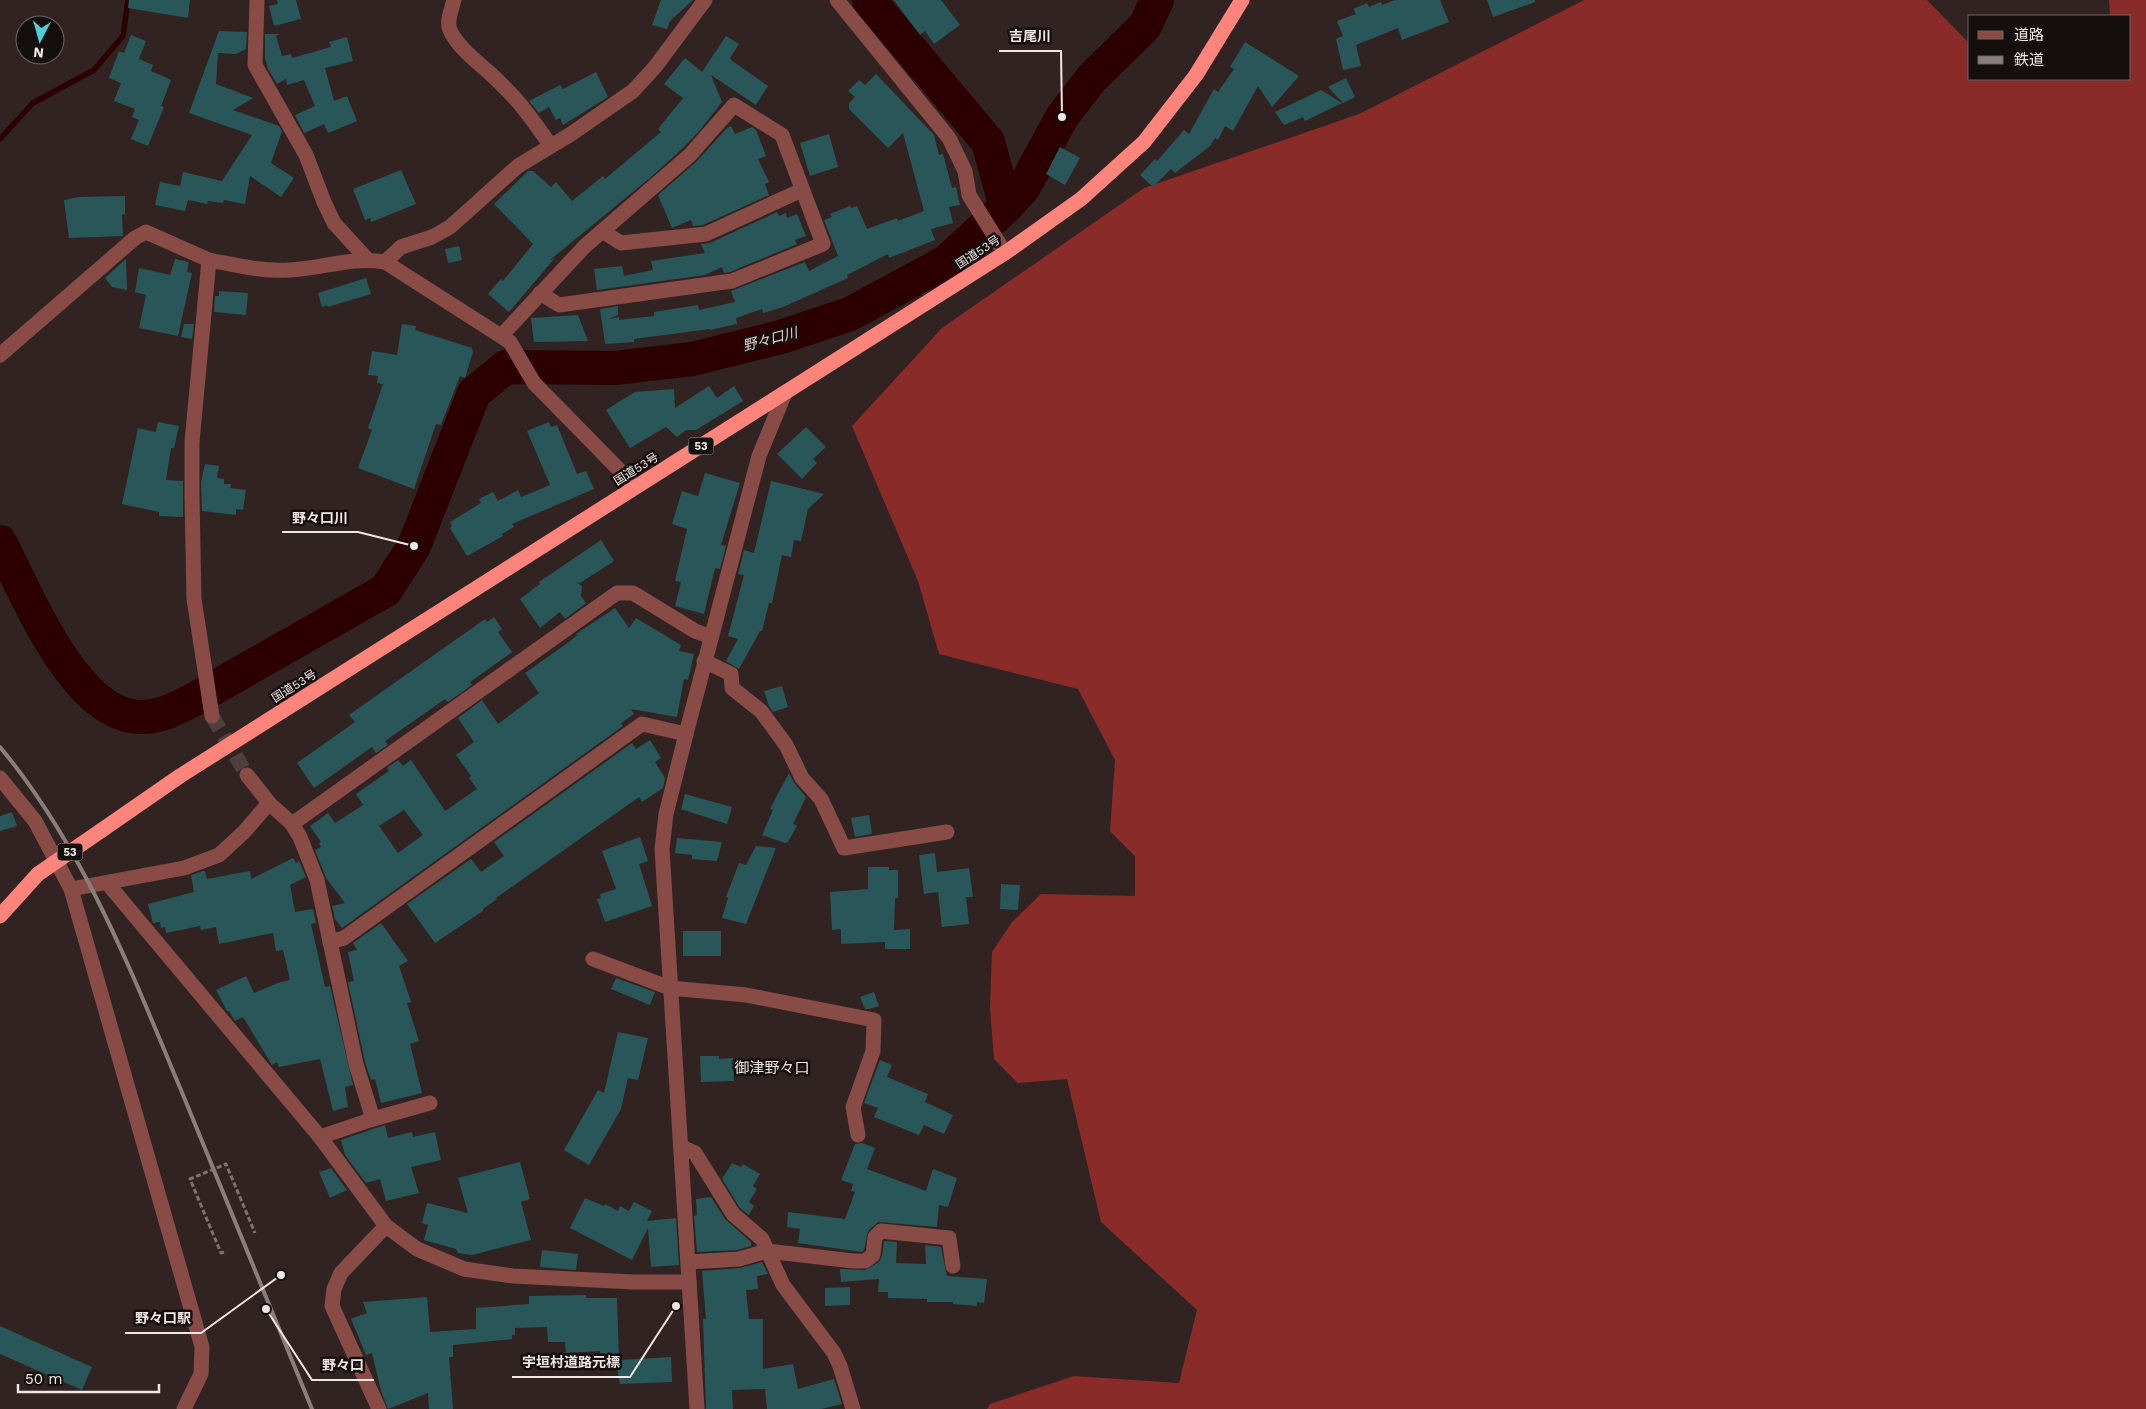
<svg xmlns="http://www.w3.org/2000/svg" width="2146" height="1409" viewBox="0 0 2146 1409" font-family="'Work Sans','Noto Sans JP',sans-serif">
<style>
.forest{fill:#892c29}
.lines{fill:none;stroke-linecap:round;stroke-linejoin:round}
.stream{stroke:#2c0001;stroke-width:5.5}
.river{stroke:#2c0001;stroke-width:34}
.building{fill:#295759;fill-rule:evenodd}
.minor-tunnel{stroke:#4e403f;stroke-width:15;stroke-dasharray:15 8;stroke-linecap:butt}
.path{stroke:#7e7270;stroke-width:3;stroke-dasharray:5 2.5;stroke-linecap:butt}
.minor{stroke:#894b46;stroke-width:15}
.highway{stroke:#ff847b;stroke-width:15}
.rail{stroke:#8a7e7c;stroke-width:4}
.highway-bridge{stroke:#ff847b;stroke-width:15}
.labels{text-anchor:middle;stroke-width:5;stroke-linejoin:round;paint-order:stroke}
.shield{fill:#140e0d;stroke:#afa6a5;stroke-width:1}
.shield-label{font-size:11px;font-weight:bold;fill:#f1e7e6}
.street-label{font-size:12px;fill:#f1e7e6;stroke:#140e0d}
.water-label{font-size:14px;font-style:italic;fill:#edd1ce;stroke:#140e0d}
.quarter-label{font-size:15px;fill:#f1e7e6;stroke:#140e0d}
.leader{fill:none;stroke:#f1e7e6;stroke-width:2}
.callout-dot{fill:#f1e7e6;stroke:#140e0d;stroke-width:2}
.callout-label{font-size:14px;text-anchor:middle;font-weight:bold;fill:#f1e7e6;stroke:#140e0d;stroke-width:5;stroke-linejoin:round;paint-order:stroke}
</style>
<rect width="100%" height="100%" fill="#312321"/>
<polygon class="forest" points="1584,0 1927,0 1970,44 1970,79 2130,79 2130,16 2110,16 2109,0 2146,0 2146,1409 987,1409 990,1404 1074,1376 1179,1383 1197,1310 1101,1222 1067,1079 1018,1083 994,1059 990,1007 992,952 1012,922 1041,894 1135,896 1135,856 1110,831 1115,760 1078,689 939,654 918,581 852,426 942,328 1144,188 1359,114"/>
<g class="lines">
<polyline class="stream" points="0,139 33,103 94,70 123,36 128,0"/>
<g class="river">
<polyline points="869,0 988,142 1006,207"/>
<path d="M0,542C26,592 74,715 139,717C159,718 175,709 193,700L386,590L414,546L474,393L506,367L615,368L692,359L781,337L850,314L946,262L1006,207L1024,187L1062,117L1092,78L1145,26L1157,0"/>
</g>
</g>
<g class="building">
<polygon points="129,0 190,0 188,18 128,8"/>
<polygon points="277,0 296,0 301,19 274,26 269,6 278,4"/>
<polygon points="661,0 693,0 670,21 667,29 652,25"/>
<polygon points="894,0 941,0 960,25 934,44 925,31 920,35"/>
<polygon points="1395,0 1440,0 1449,22 1402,40 1398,28 1356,45 1361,66 1343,70 1336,39 1343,36 1337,21 1356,14 1353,9 1367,3 1369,7 1381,2 1382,5"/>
<polygon points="1487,0 1535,0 1535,2 1493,17"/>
<polygon points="219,31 247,32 246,49 236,54 218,53 216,84 253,98 233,110 279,126 282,131 271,163 294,178 281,197 250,176 245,204 224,200 223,203 208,201 207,204 188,200 185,211 155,205 160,182 180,186 183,172 222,181 252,135 189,113"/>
<polygon points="265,34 280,34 276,36 282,56 291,54 292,58 331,47 329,42 347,37 353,61 325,68 334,101 347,96 357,121 328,133 324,124 304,133 295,115 315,106 304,80 287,85 286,79 277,84 268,69 265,58"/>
<polygon points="131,35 146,41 139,59 153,65 151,71 171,80 161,106 164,107 148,146 131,139 139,120 132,117 135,109 114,101 121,83 109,78 119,51 124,53"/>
<polygon points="726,36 739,44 730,58 731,60 768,86 756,105 711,75 722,102 700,130 683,148 651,177 550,260 554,259 509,312 488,294 501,279 503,281 533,244 494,204 528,171 533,171 551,187 556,182 572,201 603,176 605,179 661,132 658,129 683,98 664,84 685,58 702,72"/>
<polygon points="1245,42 1299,76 1272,107 1258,86 1233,131 1225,126 1218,140 1215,138 1210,146 1175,173 1171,169 1153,187 1140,175 1155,159 1157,161 1184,130 1189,134 1214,89 1218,92 1234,69 1230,67"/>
<polygon points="596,72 608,97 563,125 560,118 556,120 549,107 539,113 529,101 560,85 563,89"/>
<polygon points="876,74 934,135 939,155 943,154 952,188 956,187 960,205 949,207 953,223 931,229 935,240 889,258 888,254 847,275 848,278 783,307 763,313 762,309 736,318 737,324 710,330 710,329 634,339 634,342 605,344 600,309 618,306 618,315 609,319 619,317 619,320 654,316 654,312 698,305 699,310 735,302 731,291 805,262 809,271 838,256 824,220 832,217 830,214 850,206 851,208 857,206 867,229 897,218 898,221 924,211 903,133 888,148 849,109 849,103 855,97 848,91 859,80 865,85"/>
<polygon points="1346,78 1355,97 1343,103 1328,87"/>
<polygon points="1321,90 1342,103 1305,121 1303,117 1284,125 1275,112"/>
<polygon points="731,126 735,134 752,127 756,130 766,156 758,159 769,182 765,184 769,195 703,225 693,226 691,220 672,228 658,195 696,162 727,128"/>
<polygon points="829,134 838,167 810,176 800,143"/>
<polygon points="1060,147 1080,158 1065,185 1046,174"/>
<polygon points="401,170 416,204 371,222 370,218 365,220 353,189"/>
<polygon points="125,196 125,214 122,215 123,236 69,238 64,200 79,197"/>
<polygon points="777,212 779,216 786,213 787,218 797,214 806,236 795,240 797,244 730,272 724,273 722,267 705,275 597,290 594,269 622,266 624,276 653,270 651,261 705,253 701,244 710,243"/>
<polygon points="459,246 462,260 448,263 445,249"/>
<polygon points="126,259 127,290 112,287 105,278"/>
<polygon points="175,259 189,262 187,272 192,273 178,336 139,328 146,295 135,292 139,268 170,275"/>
<polygon points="366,278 371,294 328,307 327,305 322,307 318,293"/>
<polygon points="219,291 248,293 246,315 214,312 215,296 219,296"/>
<polygon points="578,315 588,341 534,342 531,318"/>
<polygon points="184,324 194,324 192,339 181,337"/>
<polygon points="402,324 416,326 415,330 472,348 473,352 465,378 460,376 441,425 436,424 414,489 358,468 372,430 368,428 383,384 377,383 378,376 368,375 372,351 397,355"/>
<polygon points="709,386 717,398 734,386 743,401 696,430 686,430 677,437 666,427 630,448 606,410 635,392 674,389 675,408"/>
<polygon points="158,422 179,426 174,448 171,448 166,480 183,481 183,517 159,516 159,512 122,504 138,428 156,432"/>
<polygon points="549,422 551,427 557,425 577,474 586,471 594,489 512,524 514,527 502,534 503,536 467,556 450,528 452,526 450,522 481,503 479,499 493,492 498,501 518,490 521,497 550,485 527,431"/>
<polygon points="806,427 826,447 813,459 817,463 802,479 777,454"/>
<polygon points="205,464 219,466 217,478 224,479 224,484 231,484 230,488 246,490 243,510 236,509 236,515 202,511 201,482"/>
<polygon points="705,473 740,483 721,545 726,546 720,569 715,568 704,614 675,606 681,582 675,581 687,529 672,524 682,491 698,496"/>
<polygon points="771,481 824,494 808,509 801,541 794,540 791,557 782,555 772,603 769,603 762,631 760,631 739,669 726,661 738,639 728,636 744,575 738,574 744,550 754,553"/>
<polygon points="601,540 614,561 580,583 576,582 582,586 581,596 586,603 565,619 560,612 540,628 520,599 540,584 539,582"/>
<path d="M615,608L629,628L636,618L681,645L679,651L694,654L688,680L684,679L677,717L631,709L634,714L621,723L623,726L342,928L335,919L332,906L345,903L326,878L315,850L321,847L319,843L321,842L310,826L328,813L335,823L363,805L356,794L389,771L387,768L398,760L403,766L411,760L445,811L477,789L469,778L471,776L456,755L474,742L458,718L482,700L498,724L539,693L525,673L569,642L577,635L576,634ZM404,810L423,835L398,853L379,826Z"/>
<polygon points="494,617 502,629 498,632 512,652 470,682 472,685 448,702 445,699 385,741 388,745 376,753 372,747 314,788 297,763 355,722 349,715 485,619 487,622"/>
<polygon points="782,686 788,707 773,712 769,706 764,691"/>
<polygon points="650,740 661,758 655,762 665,778 663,788 642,802 639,797 496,898 497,899 483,909 483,911 435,943 407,904 471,859 481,872 504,856 494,842 632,743 636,749"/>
<polygon points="789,773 795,784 806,797 793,824 797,826 788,842 785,843 762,835 773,810 770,809"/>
<polygon points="685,794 732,807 727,824 681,809"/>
<polygon points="12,812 17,826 0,831 0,816"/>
<polygon points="869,815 872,834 855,837 851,818"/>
<polygon points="640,837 648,861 639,864 652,906 605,922 597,899 601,898 600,894 616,889 602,851"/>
<polygon points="677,838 722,842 717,861 692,859 692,855 675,853"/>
<polygon points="756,846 776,848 746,924 722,918 728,898 726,897 739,863 746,865"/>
<polygon points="935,853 937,872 969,868 973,897 966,897 969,924 942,927 938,892 924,894 919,855"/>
<polygon points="293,858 296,863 299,861 306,877 290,885 295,912 313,909 316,923 311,924 325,987 330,986 353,1085 345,1087 348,1107 333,1111 320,1059 279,1067 277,1062 272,1065 243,1017 235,1021 229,1011 227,1011 216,990 246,976 254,993 278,983 290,980 283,950 276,951 273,933 219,944 216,927 201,930 200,926 166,933 165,927 161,928 160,922 153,923 148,904 194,892 191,875 203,871 205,871 207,879 250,871 251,879"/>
<polygon points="868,867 889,867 889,870 898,870 898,898 895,898 894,930 910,929 910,949 885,949 885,942 841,944 841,929 832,930 830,892 868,889"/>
<polygon points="1001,884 1020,885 1018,910 1000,909"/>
<polygon points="381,923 408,961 399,966 411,1002 407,1003 419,1041 410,1044 422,1093 381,1103 375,1079 371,1080 365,1062 348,982 354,981 348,952 357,950 353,943"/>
<rect x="683" y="931" width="38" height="25"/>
<polygon points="616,978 655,992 650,1005 611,989"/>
<polygon points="874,992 879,1006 869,1009 865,1009 860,997"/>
<polygon points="618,1032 648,1038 638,1080 628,1078 621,1109 589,1165 564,1150 598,1090 604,1093"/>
<polygon points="700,1056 719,1056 719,1059 733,1058 734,1081 701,1082"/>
<polygon points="880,1060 892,1065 887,1077 928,1094 925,1102 953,1115 944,1134 924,1125 919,1135 874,1117 878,1108 864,1103"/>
<polygon points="385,1125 388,1138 412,1132 413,1137 435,1132 441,1160 411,1167 419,1193 386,1201 380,1179 366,1183 345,1155 341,1140"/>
<polygon points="862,1143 875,1148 867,1169 926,1191 933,1169 957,1178 948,1207 939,1205 937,1227 878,1222 868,1231 864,1250 862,1252 798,1243 800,1229 787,1227 788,1212 845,1219 855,1192 851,1191 853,1184 841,1180 855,1144"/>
<polygon points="520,1162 530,1199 521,1202 531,1240 472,1255 458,1253 456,1249 424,1240 428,1225 422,1223 427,1203 468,1213 458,1178"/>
<polygon points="732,1163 741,1167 743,1164 760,1174 753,1186 757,1189 749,1202 754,1206 749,1215 740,1208 722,1179"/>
<polygon points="331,1168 347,1190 330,1198 319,1172"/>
<polygon points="711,1197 725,1219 751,1242 751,1246 737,1250 697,1252 694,1216 697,1215 696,1199"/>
<polygon points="585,1198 604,1206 605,1204 618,1211 620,1206 629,1211 634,1202 652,1211 647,1221 676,1218 679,1265 651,1267 648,1228 632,1260 570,1228"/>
<polygon points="884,1241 897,1242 896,1263 926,1264 925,1245 941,1247 947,1276 987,1279 984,1303 977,1302 977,1306 953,1304 953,1302 927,1302 927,1299 888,1298 888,1292 878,1292 879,1279 841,1282 840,1269 865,1270 879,1262 882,1256"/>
<polygon points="542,1250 578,1254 576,1270 540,1267"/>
<polygon points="762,1262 768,1274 757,1276 758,1289 746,1290 749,1319 763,1319 763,1369 793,1364 798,1389 834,1379 842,1404 821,1409 767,1409 765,1389 732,1390 733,1409 706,1409 703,1319 706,1319 702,1271 740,1268"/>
<polygon points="850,1287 850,1305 825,1306 825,1288"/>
<polygon points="586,1295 586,1298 617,1298 619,1360 671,1357 672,1382 620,1384 616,1363 600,1364 600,1351 566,1353 565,1342 548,1342 547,1327 515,1328 515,1335 512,1335 512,1339 453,1345 453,1357 449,1357 453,1409 429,1409 428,1393 388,1409 381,1391 372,1353 366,1355 351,1319 367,1313 363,1302 427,1297 430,1332 476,1329 476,1308 529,1304 529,1296"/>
<polygon points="0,1326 92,1367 82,1390 0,1354"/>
</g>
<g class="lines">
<polyline class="minor-tunnel" points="212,716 247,775"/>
<polyline class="path" points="224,1252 221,1253 190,1179 226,1164 255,1233"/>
<g class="minor">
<polyline points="257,0 255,65 306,155 324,202 334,223 367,259"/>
<path d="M454,0C452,8 446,22 450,30C459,51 488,69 503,86C522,104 536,125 551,146"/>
<polyline points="837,0 949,138 965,171 969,195 1005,253"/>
<polyline points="602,231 621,243 706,234 802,190"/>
<polyline points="385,262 401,247 432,237 450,227 518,166 571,134 633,91 655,67 705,0"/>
<polyline points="502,335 585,246 690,155 734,105 782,135 823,244 732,281 559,305 540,293"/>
<polyline points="0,355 135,238 146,232 209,260"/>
<polyline points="704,661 731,674 732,688 761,711 786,745 802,778 821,799 844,848 947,832"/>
<path d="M212,716L194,599L192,497V442L209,260C235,265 263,272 289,270C322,269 351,256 385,262L510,342L534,383L636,487"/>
<polyline points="0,778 35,821 71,889 202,1347 201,1374 184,1409"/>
<polyline points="269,803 292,824 300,837 317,880 356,1064 373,1119 320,1137"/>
<polyline points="292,824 617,593 633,593 695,631 711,637"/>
<polyline points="108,884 320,1137 386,1226 417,1249 464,1269 513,1276 634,1282 689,1282"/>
<polyline points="71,889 184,868 219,855 244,832 269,803 247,775"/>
<polyline points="330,942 344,938 642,724 686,734"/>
<polyline points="593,959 670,988 746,995 874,1020 873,1051 853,1107 858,1135"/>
<polyline points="373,1119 430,1103"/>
<polyline points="681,1147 695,1153 733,1214 762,1239 783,1285 834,1353 840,1366 853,1409"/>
<polyline points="688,1262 739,1259 767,1251 853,1261 865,1261 873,1255 875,1237 881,1231 949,1238 953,1266"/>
<polyline points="379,1409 332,1306 334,1289 341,1273 386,1226"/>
<polyline points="697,1409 662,849 666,814 686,734 759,456 785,393"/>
</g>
<g class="highway">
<polyline points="102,830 180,776 1005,253 1081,199 1144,142 1196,75 1242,0"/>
<polyline points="0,916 38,874"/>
</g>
<path class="rail" d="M0,747C84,848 131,971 181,1090C224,1197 268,1303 312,1409"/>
<polyline class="highway-bridge" points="38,874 102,830"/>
</g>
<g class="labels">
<g class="shield">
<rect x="688.5" y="437.5" width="25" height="17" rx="4"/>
<rect x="57.5" y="843.5" width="25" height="17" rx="4"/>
</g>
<g class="shield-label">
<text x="701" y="450">53</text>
<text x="70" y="856">53</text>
</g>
<g class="street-label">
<text transform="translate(978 252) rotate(-33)" y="4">国道53号</text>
<text transform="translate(636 469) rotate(-32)" y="4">国道53号</text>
<text transform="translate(294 686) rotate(-32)" y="4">国道53号</text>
</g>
<g class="water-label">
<text transform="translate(770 339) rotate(-15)" y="5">野々口川</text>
</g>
<g class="quarter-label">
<text x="772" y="1073">御津野々口</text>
</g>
</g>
<path class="leader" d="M1062 117L1061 51H999M414 546L358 532H282M281 1275L201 1333H125M676 1306L630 1377H512M266 1309L312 1380H374"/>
<g class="callout-dot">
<circle cx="1062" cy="117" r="5"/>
<circle cx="414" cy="546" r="5"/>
<circle cx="281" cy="1275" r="5"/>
<circle cx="676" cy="1306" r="5"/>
<circle cx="266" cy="1309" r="5"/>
</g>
<g class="callout-label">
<text x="1030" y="41">吉尾川</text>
<text x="320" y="523">野々口川</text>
<text x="163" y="1323">野々口駅</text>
<text x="571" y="1367">宇垣村道路元標</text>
<text x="343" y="1370">野々口</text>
</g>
<rect x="1968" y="15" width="162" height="65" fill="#140e0d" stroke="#6c6564"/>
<rect x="1978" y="31" width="25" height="8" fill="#894b46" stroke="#6c6564"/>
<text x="2014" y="40" font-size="15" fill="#f1e7e6">道路</text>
<rect x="1978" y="56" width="25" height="8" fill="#8a7e7c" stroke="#6c6564"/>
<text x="2014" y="65" font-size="15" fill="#f1e7e6">鉄道</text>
<g transform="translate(40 40) rotate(186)"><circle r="24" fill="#140e0d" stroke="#6c6564"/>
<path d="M0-4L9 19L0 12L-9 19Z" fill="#52ccd1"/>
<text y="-8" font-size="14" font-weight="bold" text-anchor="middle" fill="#f1e7e6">N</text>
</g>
<path d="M18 1384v8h141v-8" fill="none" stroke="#f1e7e6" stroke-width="2.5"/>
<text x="25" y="1384" font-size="15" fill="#f1e7e6" stroke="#140e0d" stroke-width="4" paint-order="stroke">50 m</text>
</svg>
